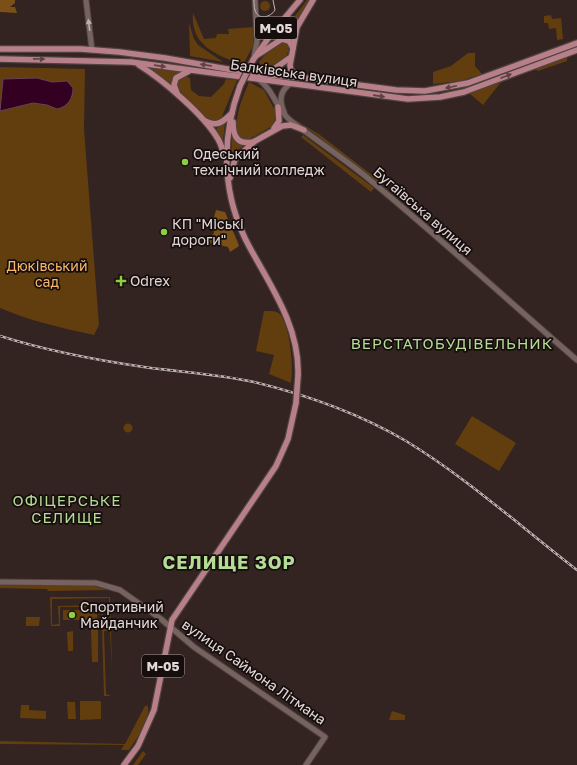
<svg xmlns="http://www.w3.org/2000/svg" width="577" height="765" viewBox="0 0 577 765" font-family="'Golos Text',sans-serif">
<style>
.green{fill:#623e0e;fill-rule:evenodd}
.forest{fill:#7b5017}
.water{fill:#330021;stroke:#684158}
.lines{fill:none;stroke-linecap:round;stroke-linejoin:round}
.secondary-casing{stroke:#4e413f;stroke-width:7}
.primary-casing{stroke:#4e413f;stroke-width:8}
.secondary{stroke:#766360;stroke-width:5}
.primary{stroke:#b77f88;stroke-width:5.5}
.tram{stroke:#bfb3b1;stroke-width:1}
.rail-casing{stroke:#bfb3b1;stroke-width:2.5}
.rail{stroke:#150e0d;stroke-width:1;stroke-dasharray:3;stroke-linecap:butt}
.primary-bridge-casing{stroke:#4e413f;stroke-width:8;stroke-linecap:butt}
.primary-bridge{stroke:#b77f88;stroke-width:5.5}
.oneway{fill:#bdafad}
.oneway2{fill:#5e4144}
.poi-dot{fill:#8dce44;stroke:#150e0d;stroke-width:1.5}
.labels{text-anchor:middle;stroke-width:3.5;stroke-linejoin:round;paint-order:stroke}
.shield{fill:#150e0d;stroke:#a59b9a;stroke-width:1}
.shield-label{font-size:13px;font-weight:bold;fill:#e3d8d7}
.street-label{font-size:14px;fill:#e3d8d7;stroke:#150e0d}
.poi-label{font-size:14px;fill:#e3d8d7;stroke:#150e0d;text-anchor:start}
.park-label{font-size:14px;fill:#fab86c;stroke:#150e0d}
.neighbourhood-label{font-size:15px;letter-spacing:1px;fill:#b5db96;stroke:#150e0d}
.district-label{font-size:18px;font-weight:bold;letter-spacing:1px;fill:#b5db96;stroke:#150e0d}
</style>
<rect width="100%" height="100%" fill="#332321"/>
<g class="green">
<polygon points="307,0 310,0 298,20 291,38 285,37 267,47 285,29"/>
<circle cx="265" cy="6" r="5"/>
<path d="M193,13L204,39L216,38L217,34H229L228,29L254,27L253,46L243,65C217,55 190,46 193,13Z"/>
<polygon points="551,15 552,19 561,18 563,39 557,40 556,28 549,29 548,23 544,23 544,16"/>
<polygon points="189,23 194,39 198,45 223,62 190,56"/>
<polygon points="282,41 287,43 289,49 286,57 269,67 262,68 259,62 268,51"/>
<polygon points="468,53 475,53 475,66 482,74 460,81 433,84 433,72 451,66"/>
<polygon points="567,57 567,61 538,71 535,69"/>
<path d="M0,67L85,69L84,129L99,325L94,335C62,328 30,321 0,308Z"/>
<polygon points="150,68 179,72 175,77 172,88"/>
<path d="M185,76L190,78L191,90L199,96L211,97L224,84L226,79L237,80L221,119L215,122C205,119 176,94 177,83L180,77Z"/>
<path d="M249,82L264,90L278,116L274,125L246,141L238,137C233,119 242,99 249,82Z"/>
<polygon points="501,82 483,105 469,93"/>
<polygon points="289,116 320,135 381,182 378,185 318,136"/>
<polygon points="225,122 223,142 215,130"/>
<polygon points="303,135 374,188 371,192 301,137"/>
<polygon points="232,137 238,143 244,145 237,151 231,161"/>
<path d="M264,311C270,311 277,310 281,315C290,330 294,366 291,383L269,374L274,355L256,351Z"/>
<polygon points="472,416 516,443 499,471 455,444"/>
<circle cx="128" cy="428" r="4.5"/>
<polygon points="0,585 94,586 107,590 48,591 47,589 0,588"/>
<path d="M50,597H110L111,626H102L101,607H60V626H51ZM109,598L110,625H103V605L58,606L59,624L52,625V599Z"/>
<rect x="63" y="610" width="34" height="10"/>
<polygon points="26,617 40,617 39,626 26,626"/>
<polygon points="91,629 98,629 98,662 92,662"/>
<polygon points="102,629 111,629 112,673 110,631 104,631 106,694 111,696 104,696"/>
<polygon points="73,631 73,651 68,651 67,632"/>
<polygon points="80,701 101,701 101,719 80,720"/>
<polygon points="67,702 75,702 76,719 68,719"/>
<polygon points="21,705 29,705 29,710 46,711 46,719 20,718"/>
<path d="M145,706H148C150,721 137,738 129,750H121L124,745L0,744V741L125,744Z"/>
<polygon points="392,711 405,715 405,720 389,720"/>
<polygon points="143,751 146,754 138,765 133,765"/>
</g>
<g class="forest">
<polygon points="0,0 15,0 15,3 10,7 15,7 17,13 0,12"/>
<polygon points="216,210 225,212 238,243 239,246 230,252 228,247 203,241 209,239 214,233 213,221"/>
</g>
<path class="water" d="M37,78L52,82L67,81L73,88C73,98 68,107 57,109L47,105L33,103L0,111L3,79Z"/>
<g class="lines">
<defs>
<g id="secondary">
<polyline points="86,0 92,50"/>
<polyline points="254,57 257,41 255,0"/>
<path d="M258,79C274,90 276,109 291,121C315,139 340,156 364,175C437,235 506,299 577,360"/>
<path d="M284,112C279,101 280,91 290,84"/>
<polyline points="0,582 96,583 120,590 161,619 194,647 325,737 306,765"/>
</g>
<g id="primary">
<polyline points="0,49 81,49 119,52 165,58 256,74 305,78 396,90 425,91 468,83 577,43"/>
<polyline points="256,56 282,39 289,41 293,48"/>
<polyline points="0,59 131,62 408,99 440,97 464,92 577,50"/>
<polyline points="253,60 272,33 300,0"/>
<path d="M139,65C163,80 204,115 218,139C221,144 223,151 224,157"/>
<polyline points="262,73 274,69 291,57"/>
<polyline points="301,76 291,71 290,65 297,27 313,0"/>
<path d="M240,86C220,140 222,197 250,248C272,288 300,328 298,376"/>
<polyline points="177,93 174,85 176,78 189,71"/>
<path d="M205,121C217,128 224,121 232,113"/>
<path d="M233,122C233,136 237,145 253,142"/>
<polyline points="274,128 279,121 278,107"/>
<polyline points="230,178 235,159 255,141 282,126 291,125 304,130"/>
<polyline points="124,765 138,746 154,710 172,620 276,466 288,439 296,403"/>
</g>
</defs>
<use href="#secondary" class="secondary-casing"/>
<use href="#primary" class="primary-casing"/>
<use href="#secondary" class="secondary"/>
<use href="#primary" class="primary"/>
<path class="tram" d="M254,0C254,3 254,7 255,10C258,21 271,17 275,10L273,0"/>
<defs>
<path id="rail" d="M0,336C47,351 95,360 144,367C180,372 218,374 254,382C307,395 360,414 406,441C467,478 521,527 577,570"/>
</defs>
<use href="#rail" class="rail-casing"/>
<use href="#rail" class="rail"/>
<defs>
<g id="primary-bridge">
<polyline points="240,86 253,60"/>
<polyline points="296,403 298,376"/>
</g>
</defs>
<use href="#primary-bridge" class="primary-bridge-casing"/>
<use href="#primary-bridge" class="primary-bridge"/>
</g>
<defs><path id="oneway-solid" d="M-6-.8H1V-3.2L6.5 0L1 3.2V.8H-6Z"/></defs>
<use class="oneway" href="#oneway-solid" transform="translate(89 25) rotate(-97)"/>
<g class="oneway2">
<use href="#oneway-solid" transform="translate(39 59) rotate(1)"/>
<use href="#oneway-solid" transform="translate(206 65) rotate(-171)"/>
<use href="#oneway-solid" transform="translate(160 66) rotate(8)"/>
<use href="#oneway-solid" transform="translate(506 76) rotate(-21)"/>
<use href="#oneway-solid" transform="translate(451 87) rotate(168)"/>
<use href="#oneway-solid" transform="translate(379 96) rotate(8)"/>
</g>
<g class="poi-dot">
<circle cx="185" cy="162" r="4"/>
<circle cx="164" cy="232" r="4"/>
<path d="M119 275h4v4h4v4h-4v4h-4v-4h-4v-4h4z"/>
<circle cx="72" cy="615" r="4"/>
</g>
<g class="labels">
<g class="shield">
<rect x="255" y="17" width="42" height="22" rx="3"/>
<rect x="142" y="655" width="42" height="22" rx="3"/>
</g>
<g class="shield-label">
<text x="276" y="33">М-05</text>
<text x="163" y="671">М-05</text>
</g>
<g class="street-label">
<text transform="translate(294 73) rotate(8)" y="5">Балківська вулиця</text>
<text transform="translate(423 211) rotate(41)" y="5">Бугаївська вулиця</text>
<text transform="translate(254 672) rotate(35)" y="5">вулиця Саймона Літмана</text>
</g>
<g class="poi-label">
<text x="193" y="159">Одеський<tspan x="193" dy="16">технічний колледж</tspan></text>
<text x="172" y="229">КП "Міські<tspan x="172" dy="16">дороги"</tspan></text>
<text x="130" y="286">Odrex</text>
<text x="80" y="612">Спортивний<tspan x="80" dy="16">Майданчик</tspan></text>
</g>
<g class="park-label">
<text x="47" y="271">Дюківський<tspan x="47" dy="16">сад</tspan></text>
</g>
<g class="neighbourhood-label">
<text x="452" y="349">ВЕРСТАТОБУДІВЕЛЬНИК</text>
<text x="67" y="506">ОФІЦЕРСЬКЕ<tspan x="67" dy="17">СЕЛИЩЕ</tspan></text>
</g>
<g class="district-label">
<text x="229" y="569">СЕЛИЩЕ ЗОР</text>
</g>
</g>
</svg>
